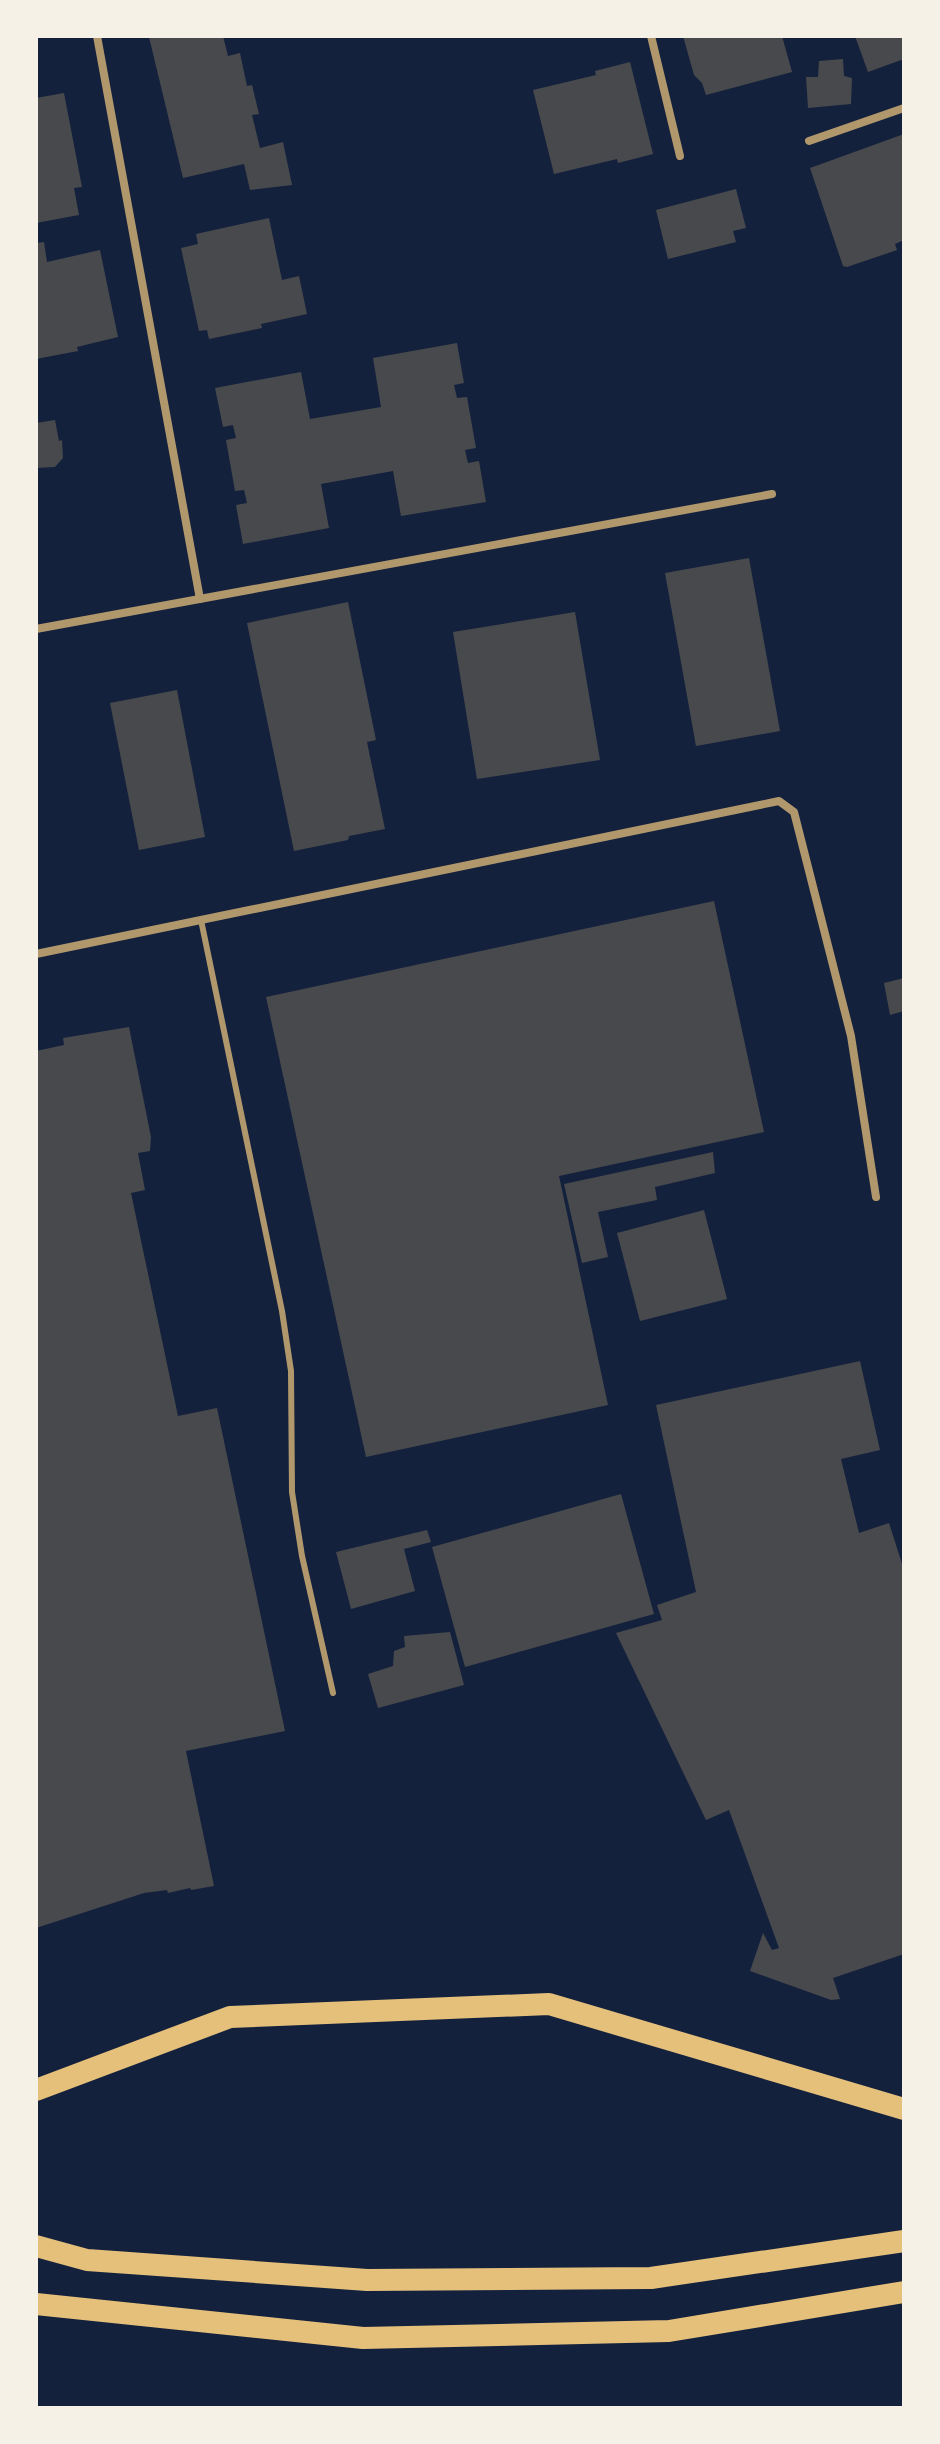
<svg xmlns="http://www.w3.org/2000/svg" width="940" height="2444" viewBox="0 0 940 2444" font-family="'Public Sans',sans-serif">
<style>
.building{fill:#48494c}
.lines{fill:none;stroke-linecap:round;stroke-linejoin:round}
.service{stroke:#b1986c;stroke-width:6}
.minor{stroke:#b1986c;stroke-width:8}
.trunk{stroke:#e5c07b;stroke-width:22}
</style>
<rect width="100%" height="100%" fill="#14213d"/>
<g class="building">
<polygon points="154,36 223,36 228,56 240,53 247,86 252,85 259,114 252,115 260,148 283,142 292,185 250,190 244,164 183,178 149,37"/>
<polygon points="683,36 782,36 792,72 706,95 702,83 694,75"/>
<polygon points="855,36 904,36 904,59 868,72"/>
<polygon points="843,59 844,76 852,78 851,104 808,108 806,77 818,77 819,61"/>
<polygon points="630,62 653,154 618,163 617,159 554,174 533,90 596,75 595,71"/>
<polygon points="64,93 82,187 74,188 79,215 36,223 36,98"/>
<polygon points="904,134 904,240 895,244 897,250 847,267 843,266 810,168"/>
<polygon points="736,189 746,228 733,231 736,242 668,259 656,210"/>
<polygon points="269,218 282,280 299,276 307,314 261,324 262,328 209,339 207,330 199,331 181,248 198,244 196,234"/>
<polygon points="44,242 47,262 100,250 118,337 77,347 78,351 36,359 36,243"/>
<polygon points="457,343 464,383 454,385 457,398 467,397 476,448 465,450 468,463 479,461 486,502 401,516 393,471 321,484 329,528 243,544 236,505 247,503 244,490 235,491 226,440 236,438 233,425 223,427 215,388 301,372 310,419 381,407 373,358"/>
<polygon points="55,420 59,441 62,440 63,458 55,467 36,468 36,423"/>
<polygon points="749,558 780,731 696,746 665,573"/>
<polygon points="348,602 376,740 367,742 385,829 349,836 348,840 294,851 247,623"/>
<polygon points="575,612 600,760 477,779 453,632"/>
<polygon points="177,690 205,837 139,850 110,703"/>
<polygon points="714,901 764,1132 559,1176 608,1405 366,1457 266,997"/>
<polygon points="904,978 904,1011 890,1015 884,983"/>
<polygon points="129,1027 151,1137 150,1151 138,1153 145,1190 131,1193 178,1416 217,1408 285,1731 186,1751 214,1886 191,1890 190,1888 168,1893 167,1890 144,1893 36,1928 36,1051 64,1045 63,1038"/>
<polygon points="713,1152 715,1173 655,1187 657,1200 598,1212 608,1257 582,1263 564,1184"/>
<polygon points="704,1210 727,1299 640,1321 617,1233"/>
<polygon points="860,1361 880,1450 841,1459 859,1533 889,1523 904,1570 904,1954 833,1978 840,1999 831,2000 750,1971 763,1933 772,1950 779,1948 729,1810 706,1820 616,1633 662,1620 657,1605 696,1592 656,1405"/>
<polygon points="621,1494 654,1614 465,1667 432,1547"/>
<polygon points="427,1530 431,1542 404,1549 415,1591 351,1609 336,1552"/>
<polygon points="450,1632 464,1685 378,1708 368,1674 393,1666 394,1651 405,1647 404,1636"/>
</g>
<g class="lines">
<polyline class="service" points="201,920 282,1311 291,1371 292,1492 302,1556 333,1693"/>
<g class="minor">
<polyline points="97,36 200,599"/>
<polyline points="651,36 680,156"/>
<polyline points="809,141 904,108"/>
<polyline points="36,629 772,494"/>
<polyline points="36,954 779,801 794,812 851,1036 876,1197"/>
</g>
<g class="trunk">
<polyline points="36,2090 230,2017 549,2004 904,2109"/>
<polyline points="36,2246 87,2260 367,2280 651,2278 904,2241"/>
<polyline points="36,2304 363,2338 669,2331 904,2292"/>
</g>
</g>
<rect width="940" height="2444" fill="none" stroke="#f6f1e7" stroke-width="76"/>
</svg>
